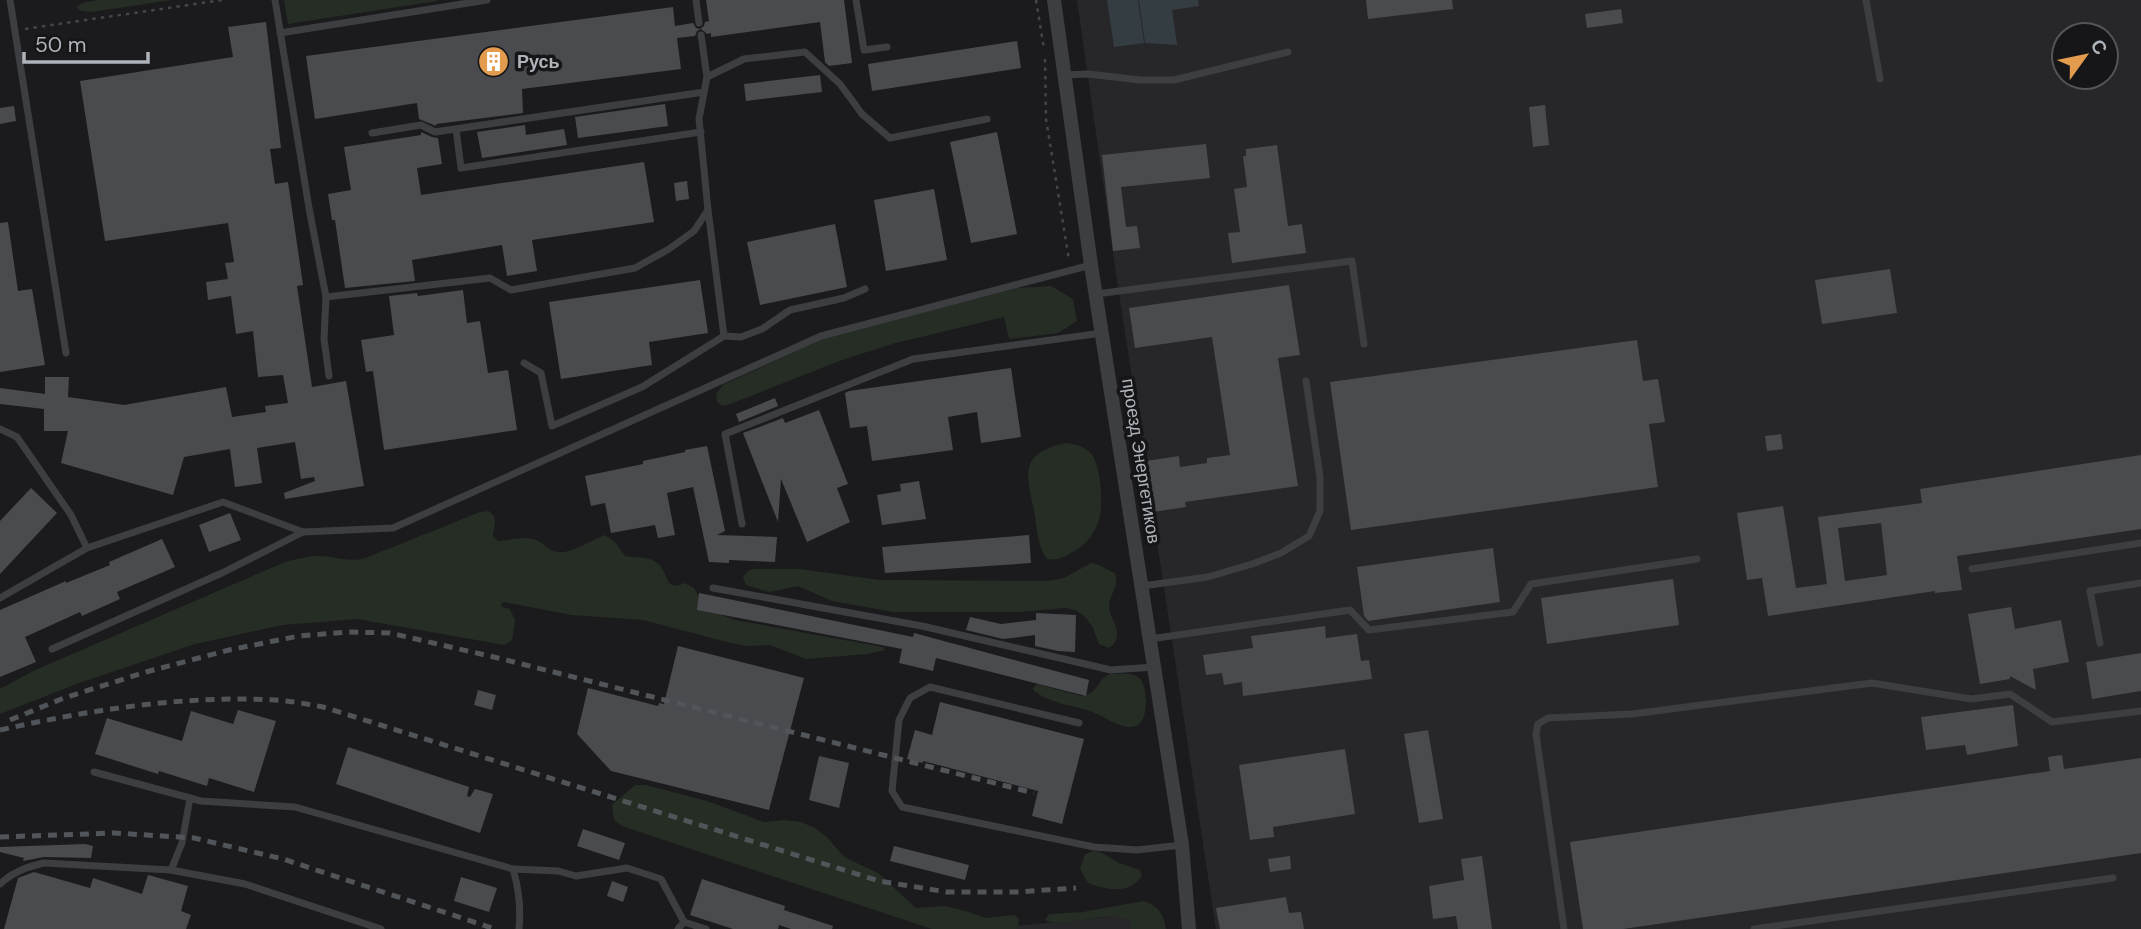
<svg xmlns="http://www.w3.org/2000/svg" width="2141" height="929" viewBox="0 0 2141 929" font-family="'DM Sans',sans-serif">
<style>
.built{fill:#27272a;fill-rule:evenodd}
.green{fill:#252d25}
.water{fill:#343e42}
.building{fill:#4a4b4f;fill-rule:evenodd}
.lines{fill:none;stroke-linecap:round;stroke-linejoin:round}
.path{stroke:#424549;stroke-width:2.5;stroke-dasharray:3.5 5;stroke-linecap:butt}
.service{stroke:#3c3e42;stroke-width:7}
.minor{stroke:#3c3e42;stroke-width:14}
.rail{stroke:#515458;stroke-width:5;stroke-dasharray:9 7;stroke-linecap:butt}
.labels{text-anchor:middle;stroke-width:7;stroke-linejoin:round;paint-order:stroke}
.poi-label{font-size:18px;font-weight:bold;fill:#afb4bb;stroke:#161618;text-anchor:start}
.street-label{font-size:18px;fill:#afb4bb;stroke:#161618}
</style>
<rect width="100%" height="100%" fill="#1b1b1d"/>
<g class="built">
<path d="M1077,0H2141V929H1216L1117,280ZM2064,35H2106V77H2064Z"/>
<polygon points="1131,915 1132,929 983,929"/>
</g>
<g class="green">
<polygon points="98,0 172,0 91,12 81,11 76,7 83,3"/>
<polygon points="284,0 437,0 437,1 288,24"/>
<polygon points="1051,286 1073,299 1077,321 1058,333 1009,339 1004,317 892,344 842,360 730,404 722,406 717,402 716,394 723,385 826,337 1018,288"/>
<path d="M1066,443C1076,444 1088,447 1094,458C1101,472 1104,508 1098,523C1093,536 1085,545 1073,552C1064,557 1058,561 1047,559C1038,547 1037,531 1035,516C1028,477 1015,454 1066,443Z"/>
<path d="M489,511C499,519 494,524 493,536L498,541C510,540 527,535 538,541C545,545 549,551 557,552C572,554 591,540 605,535L615,542L625,556C634,558 646,556 654,561C672,571 661,593 685,583L694,588L706,609L735,620L883,647L885,650L868,654L806,659L770,645L747,646L731,643L643,620L571,615L504,602L501,604L502,607L510,609L515,620L512,640L504,645L357,619L283,625L195,644L79,683L0,714V689L33,671L285,562C300,558 315,554 330,557C345,559 348,561 363,559L480,512Z"/>
<path d="M1091,563C1100,564 1107,570 1115,573C1120,586 1110,593 1109,606C1109,616 1117,624 1117,634C1117,641 1114,644 1109,648L1099,644L1093,628L1086,618L1077,611L1066,608L1019,612H893L832,601L798,586L769,592L746,585L743,577L748,571L752,569H800L880,580L1048,581L1064,578Z"/>
<path d="M1110,674C1119,674 1130,672 1138,677C1148,683 1150,721 1136,726C1121,731 1103,715 1090,711C1071,705 1049,703 1033,690V688L1037,684L1081,696C1098,695 1097,679 1110,674Z"/>
<polygon points="635,785 646,785 707,801 764,822 784,820 801,822 815,828 827,837 844,857 878,873 916,908 945,906 966,911 985,918 1015,915 1019,919 1018,926 1015,929 932,929 622,826 614,820 612,805"/>
<path d="M1095,851L1100,852L1119,863L1140,870L1142,875C1132,895 1105,890 1088,883L1080,869L1085,854Z"/>
<path d="M1143,901C1157,904 1164,914 1166,929H1131L1129,920C1107,910 1060,929 1045,920L1049,914L1083,912Z"/>
</g>
<g class="water">
<polygon points="1107,0 1138,0 1144,43 1114,47"/>
<polygon points="1139,0 1198,0 1199,6 1172,10 1177,45 1145,43"/>
</g>
<g class="building">
<polygon points="706,0 844,0 852,63 829,66 825,62 820,22 711,37 711,33 707,34 701,29 697,31 695,36 677,38 681,69 522,89 523,113 436,124 436,126 419,119 417,103 315,119 306,56 673,7 675,26 693,23 696,28 700,29 704,26 705,22 709,21"/>
<polygon points="1366,0 1452,0 1453,9 1368,19"/>
<polygon points="1621,9 1623,23 1587,28 1585,14"/>
<polygon points="266,22 281,148 270,149 275,184 288,182 303,285 297,286 312,387 346,381 364,486 285,499 284,493 315,481 314,477 301,479 295,442 257,448 262,483 235,487 230,449 184,457 173,495 61,463 68,431 44,431 44,409 0,404 0,388 45,394 45,377 69,377 68,397 124,405 226,387 232,417 266,412 265,406 288,403 283,375 258,377 253,331 236,334 231,296 208,300 206,282 228,279 225,263 234,262 228,223 105,241 80,81 233,57 228,27"/>
<polygon points="1017,41 1021,68 872,91 868,64"/>
<polygon points="820,75 822,92 746,101 744,84"/>
<polygon points="665,104 668,126 578,138 575,117"/>
<polygon points="1545,105 1549,145 1533,147 1529,107"/>
<polygon points="14,106 16,121 0,124 0,108"/>
<polygon points="525,125 526,135 564,129 567,145 482,158 477,132"/>
<polygon points="421,132 432,137 438,138 442,164 417,168 421,195 644,162 654,222 532,240 537,271 507,276 502,245 412,260 415,281 345,288 335,220 332,220 328,194 351,190 344,147 421,135"/>
<polygon points="997,132 1017,234 971,243 950,142"/>
<polygon points="1206,144 1210,178 1121,187 1126,227 1137,226 1140,248 1113,251 1102,155"/>
<polygon points="1277,145 1288,226 1302,224 1306,253 1232,263 1228,233 1240,232 1234,189 1247,187 1243,156 1246,156 1246,149"/>
<polygon points="687,181 689,199 676,201 674,183"/>
<polygon points="934,189 947,260 886,271 874,200"/>
<polygon points="8,222 18,291 32,289 45,365 0,372 0,223"/>
<polygon points="835,224 847,287 760,305 747,242"/>
<polygon points="1890,269 1897,313 1822,324 1815,280"/>
<polygon points="700,280 708,333 649,342 652,365 561,379 549,302"/>
<polygon points="1289,285 1300,355 1278,358 1298,486 1185,502 1186,507 1153,512 1146,461 1179,456 1180,467 1207,463 1207,458 1230,455 1212,337 1135,348 1129,308"/>
<polygon points="463,290 467,323 480,321 488,373 508,370 517,430 384,450 373,371 366,372 361,340 394,335 389,296 417,293 418,296"/>
<polygon points="1637,340 1643,381 1658,379 1665,422 1649,424 1658,487 1351,530 1330,382"/>
<polygon points="1011,368 1021,437 981,443 977,412 948,417 953,450 872,461 867,426 850,428 845,393 849,391"/>
<polygon points="775,398 778,406 739,422 736,414"/>
<polygon points="819,410 848,484 837,488 850,522 807,542 781,479 778,522 743,433 783,418 785,423"/>
<polygon points="1781,434 1783,449 1767,451 1765,436"/>
<polygon points="707,446 725,531 717,535 777,537 775,562 729,560 729,563 709,562 693,487 667,493 675,535 658,538 655,525 611,533 605,503 591,506 585,476 643,464 643,461 685,452 685,450"/>
<path d="M2141,455V529L1957,556L1962,590L1935,593V591L1768,616L1762,578L1747,580L1737,513L1783,506L1796,588L1827,584L1818,517L1922,503L1920,489ZM1881,523L1887,575L1845,581L1838,528Z"/>
<polygon points="919,481 926,519 882,525 877,495 901,491 900,484"/>
<polygon points="31,488 57,513 0,574 0,521"/>
<polygon points="230,513 241,540 209,552 199,525"/>
<polygon points="1029,535 1031,563 885,573 882,547"/>
<polygon points="162,539 175,567 117,592 120,599 82,616 80,612 25,637 36,662 0,677 0,610 66,581 66,583 110,565 109,562"/>
<polygon points="1493,548 1500,602 1368,621 1364,616 1357,567"/>
<polygon points="1673,579 1679,625 1547,644 1541,598"/>
<polygon points="699,593 913,637 914,633 1089,680 1086,696 936,658 933,671 899,663 902,649 697,610"/>
<polygon points="2011,607 2015,629 2061,620 2069,662 2033,669 2036,690 2010,676 2010,679 1980,684 1968,614"/>
<polygon points="1036,613 1076,615 1075,652 1058,651 1035,646 1035,635 1003,639 966,630 970,617 1001,624 1036,620"/>
<polygon points="1325,626 1326,638 1357,634 1361,661 1369,660 1372,679 1243,696 1242,682 1224,685 1222,673 1206,675 1203,655 1253,648 1251,636"/>
<polygon points="678,646 804,678 769,810 611,771 577,734 588,688 658,706 659,703 664,704"/>
<polygon points="2141,653 2141,691 2092,699 2086,662"/>
<polygon points="478,690 496,695 492,710 474,705"/>
<polygon points="940,702 1084,739 1062,824 1032,816 1038,791 923,761 923,763 907,759 915,730 932,735"/>
<polygon points="2013,705 2018,746 1967,755 1965,745 1926,750 1921,717"/>
<polygon points="238,710 276,721 254,792 209,778 207,786 159,771 158,774 95,754 107,718 182,741 191,711 233,724"/>
<polygon points="1428,730 1443,819 1419,823 1404,734"/>
<polygon points="348,747 469,787 467,796 470,797 475,789 493,794 480,833 336,784"/>
<polygon points="1345,749 1355,814 1273,827 1274,837 1250,840 1239,765"/>
<polygon points="2062,755 2064,769 2141,758 2141,853 1623,929 1583,929 1570,842 2050,771 2048,757"/>
<polygon points="819,756 849,763 839,808 809,800"/>
<polygon points="583,829 625,843 619,860 577,846"/>
<polygon points="85,844 93,846 91,858 44,857 23,861 24,858 0,852 0,847"/>
<polygon points="894,846 969,865 965,880 890,861"/>
<polygon points="1290,856 1291,869 1270,872 1268,859"/>
<polygon points="1482,856 1492,929 1458,929 1456,916 1433,919 1429,886 1464,880 1461,859"/>
<polygon points="34,872 90,888 93,878 142,894 148,875 188,886 181,911 191,915 186,929 4,929 18,878"/>
<polygon points="461,877 497,888 489,912 454,901"/>
<polygon points="702,879 785,906 784,910 833,926 832,929 791,929 779,925 778,929 733,929 690,915"/>
<polygon points="612,881 628,887 623,902 607,896"/>
<polygon points="1286,897 1289,913 1301,912 1304,929 1220,929 1216,908"/>
</g>
<g class="lines">
<g class="path">
<polyline points="1036,0 1044,49"/>
<polyline points="25,29 222,0"/>
<polyline points="1045,59 1046,119 1069,260"/>
</g>
<g class="service">
<polyline points="10,0 66,353"/>
<polyline points="275,0 309,208 326,297 324,339 329,376"/>
<polyline points="696,0 699,23"/>
<polyline points="856,0 864,50 887,47"/>
<polyline points="1866,0 1880,79"/>
<polyline points="280,33 487,0"/>
<polyline points="701,35 707,77"/>
<polyline points="1065,75 1088,74 1140,80 1174,80 1288,52"/>
<polyline points="456,129 461,168 701,132"/>
<polyline points="372,133 421,125 435,132 704,92"/>
<polyline points="1096,294 1352,261 1364,344"/>
<polyline points="326,297 490,278 511,290 635,268 669,249 694,231 708,210 699,119 707,77 744,59 805,52 840,84 862,114 890,138 987,119"/>
<polyline points="724,336 741,337 762,329 790,310 844,298 865,289"/>
<polyline points="524,363 541,373 552,426 642,387 724,336 708,210"/>
<polyline points="0,429 17,437 71,515 87,548"/>
<polyline points="742,524 725,434 913,359 1102,333"/>
<polyline points="1972,569 2141,543"/>
<polyline points="1142,586 1208,577 1252,564 1281,553 1309,536 1320,511 1320,477 1306,381"/>
<polyline points="713,588 922,626 1111,670 1154,667"/>
<polyline points="0,598 87,548 223,502 303,532 393,528 821,336 1091,265"/>
<polyline points="1150,639 1350,610 1369,630 1513,612 1531,584 1697,559"/>
<polyline points="2100,643 2090,591 2141,583"/>
<polyline points="52,649 224,572 303,532"/>
<polyline points="1079,723 930,687 910,698 899,720 892,791 902,807 1094,847 1137,850 1182,845"/>
<path d="M94,772L201,801L295,807L513,869C519,889 521,908 519,929"/>
<polyline points="513,869 558,871 576,876 627,868 661,879 684,922"/>
<polyline points="171,870 182,843 190,798"/>
<path d="M0,884C13,872 26,867 44,863L171,870L245,884L381,929"/>
<polyline points="678,929 684,922 706,929"/>
<polyline points="1564,929 1536,734 1538,724 1548,718 1632,714 1872,683 1971,699 2010,694 2052,722 2141,711"/>
<polyline points="1754,929 2113,878"/>
</g>
<polyline class="minor" points="1054,0 1091,265 1182,845 1189,929"/>
<g class="rail">
<polyline points="10,720 64,698 146,672 229,650 299,636 349,632 390,633 498,658 1034,793"/>
<path d="M0,730C90,710 183,695 275,700C291,701 307,704 323,707L879,881L947,892H1017L1076,888"/>
<polyline points="0,837 114,833 194,838 283,859 495,929"/>
</g>
</g>
<defs>
<symbol id="building-disc" viewBox="-11 -11 22 22"><circle r="9.5" fill="#e39c4d" stroke="#161618"/><path d="M-4-6H4V6H1V3H-1V6H-4ZM-2.5-4.3h1.7v1.8h-1.7ZM.8-4.3h1.7v1.8H.8ZM-2.5-1h1.7V.8h-1.7ZM.8-1h1.7V.8H.8Z" fill="#fff"/></symbol>
</defs>
<g fill-rule="evenodd">
<use href="#building-disc" x="476" y="44" width="35" height="35"/>
</g>
<g class="labels">
<g class="poi-label">
<text x="517" y="68">Русь</text>
</g>
<g class="street-label">
<text transform="translate(1141 461) rotate(81)" y="6">проезд Энергетиков</text>
</g>
</g>
<g transform="translate(2085 56) rotate(57)"><circle r="33" fill="#161618" stroke="#535559" stroke-width="2"/>
<path d="M0-5L12 26L0 18L-12 26Z" fill="#e39c4d"/>
<text y="-10" font-size="19" font-weight="bold" text-anchor="middle" fill="#afb4bb">С</text>
</g>
<path d="M24 52v10h124v-10" fill="none" stroke="#afb4bb" stroke-width="3.5"/>
<text x="35" y="52" font-size="21" fill="#afb4bb" stroke="#161618" stroke-width="5" paint-order="stroke">50 m</text>
</svg>
